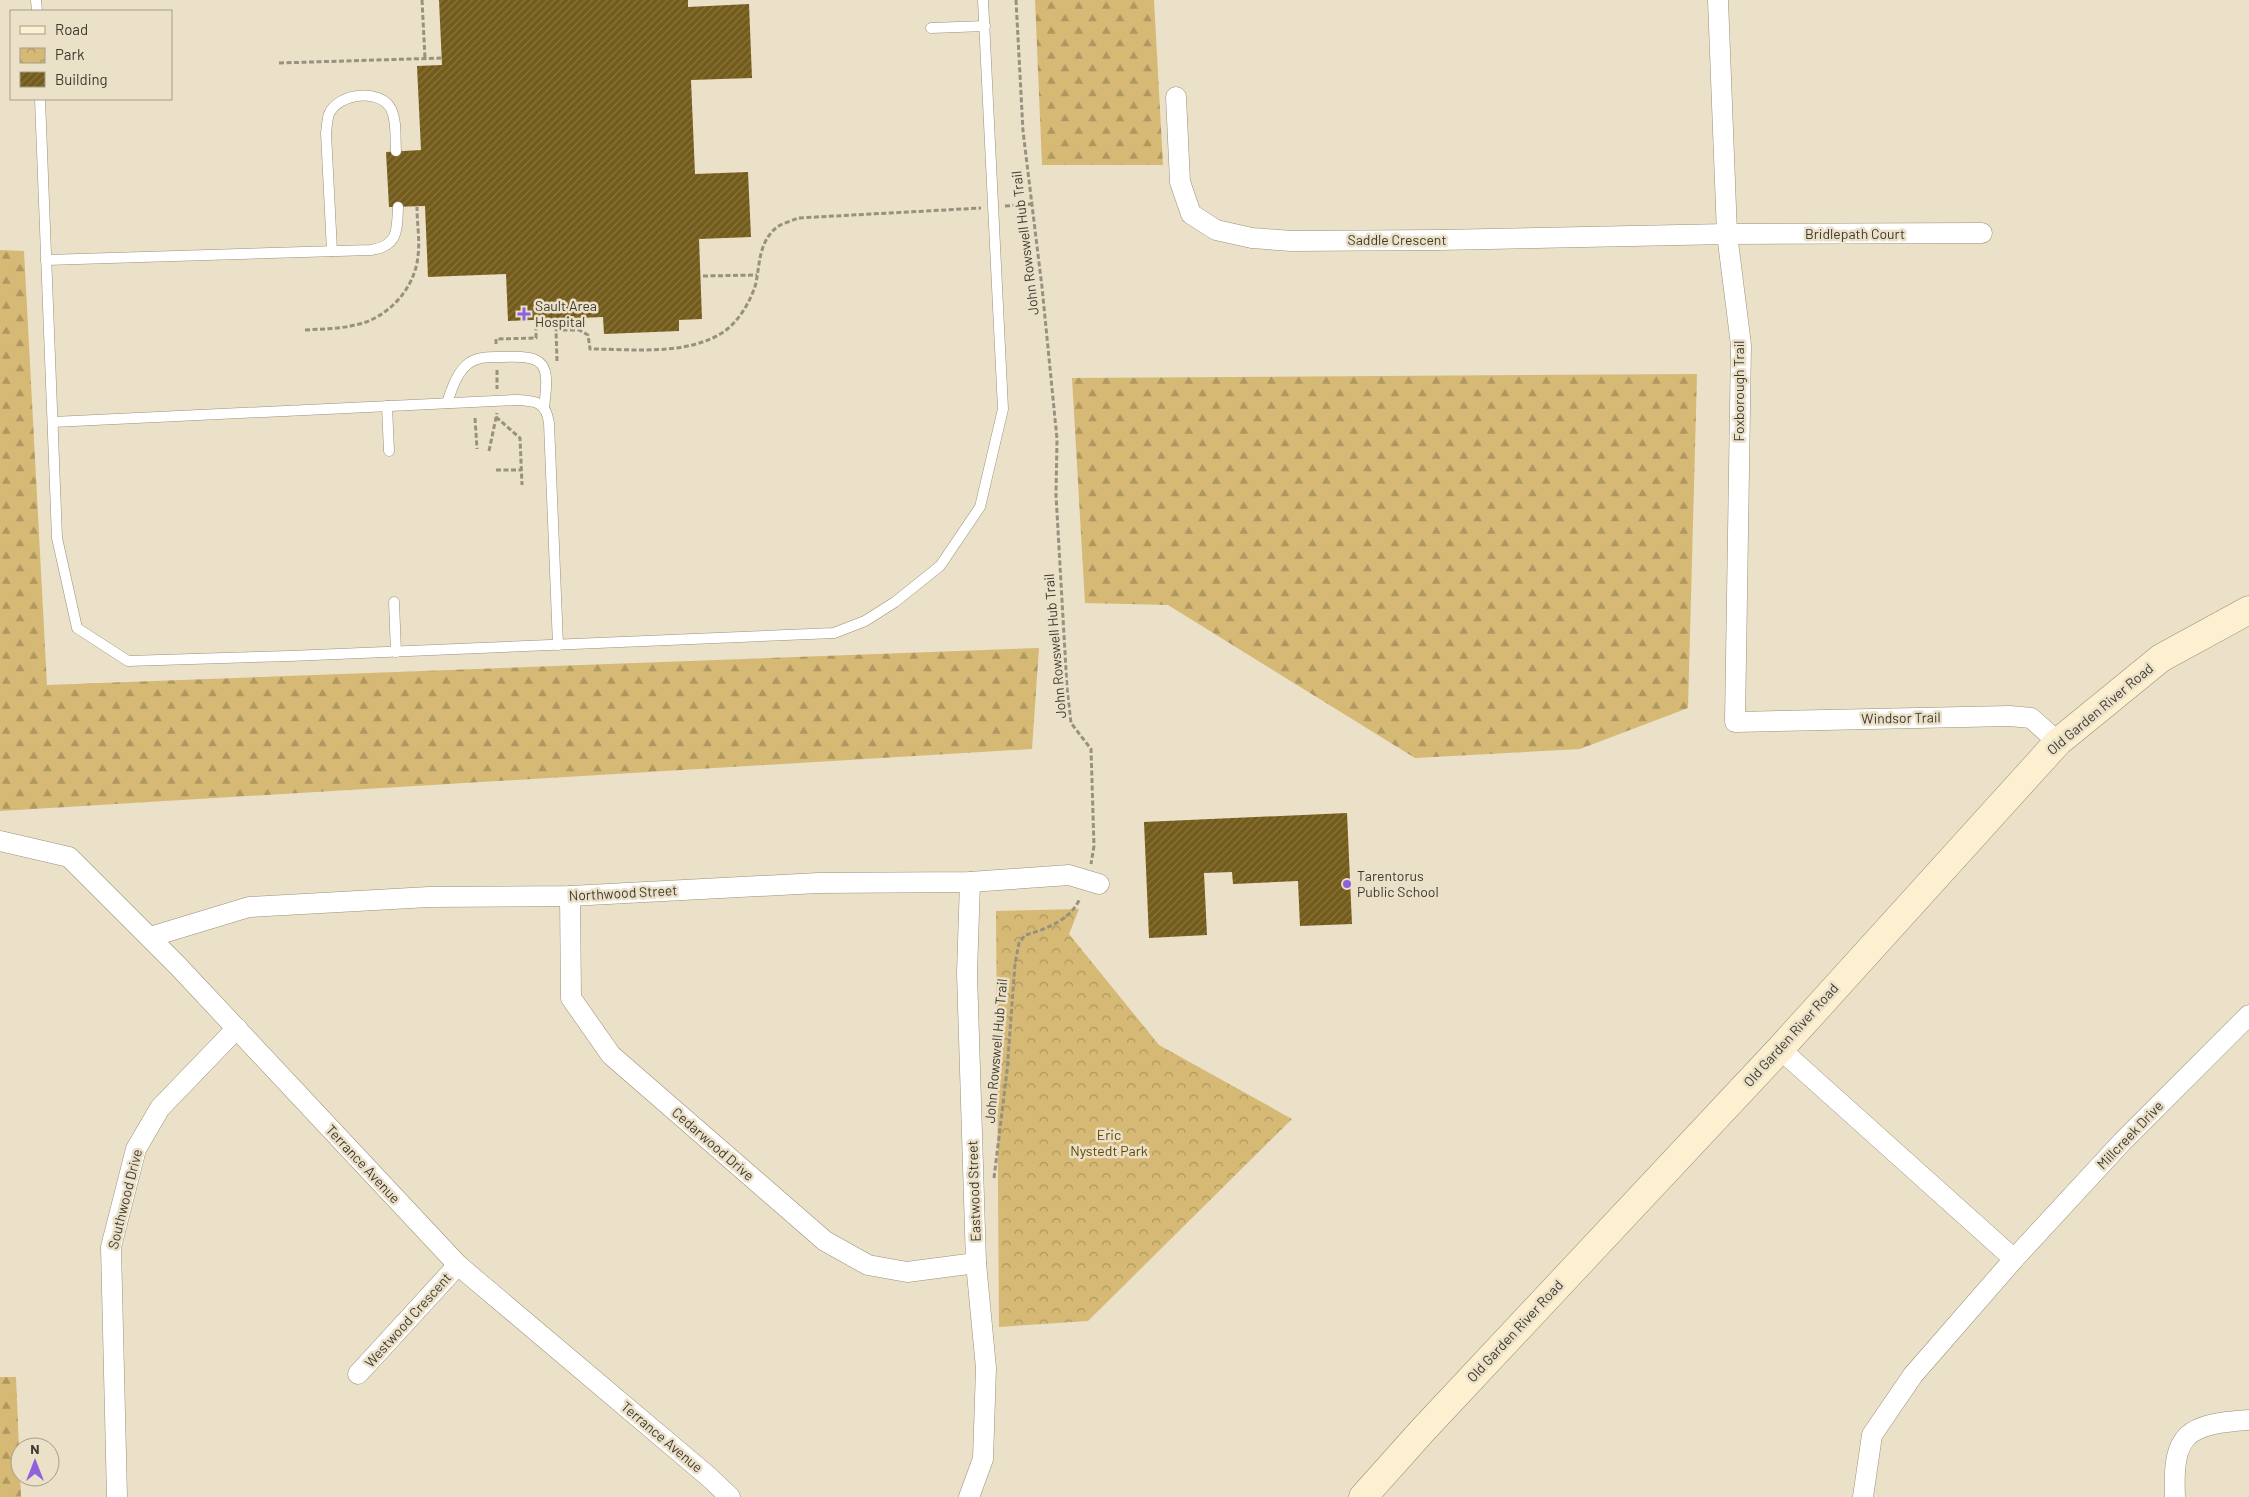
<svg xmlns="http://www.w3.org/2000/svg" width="2249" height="1497" viewBox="0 0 2249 1497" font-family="Barlow,sans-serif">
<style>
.forest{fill:url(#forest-firs)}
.park{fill:url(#park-crowns)}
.building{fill:url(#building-hatch)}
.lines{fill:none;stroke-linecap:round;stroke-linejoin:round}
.service-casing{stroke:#9a9079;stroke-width:11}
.minor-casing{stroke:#9a9079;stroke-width:21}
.secondary-casing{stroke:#9a9079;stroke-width:29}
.path{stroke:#999180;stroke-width:3;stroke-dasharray:5 2.5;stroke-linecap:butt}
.service{stroke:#fff;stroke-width:10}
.minor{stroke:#fff;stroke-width:20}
.secondary{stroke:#fdf0d0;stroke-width:28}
.poi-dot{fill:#8d62dc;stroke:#ebe0c8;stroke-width:2}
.labels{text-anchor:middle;stroke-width:5;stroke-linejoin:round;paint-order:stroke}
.street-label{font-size:14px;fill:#3f3a30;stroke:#ebe0c8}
.poi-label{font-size:14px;fill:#3f3a30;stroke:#ebe0c8;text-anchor:start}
.park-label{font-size:14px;fill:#5f4805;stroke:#ebe0c8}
</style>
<defs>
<pattern id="forest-firs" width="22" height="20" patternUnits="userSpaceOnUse" patternTransform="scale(1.25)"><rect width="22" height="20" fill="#d6b975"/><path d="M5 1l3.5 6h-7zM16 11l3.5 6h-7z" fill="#af9760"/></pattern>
<pattern id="park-crowns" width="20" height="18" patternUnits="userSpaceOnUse" patternTransform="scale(1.25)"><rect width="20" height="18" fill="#d6b975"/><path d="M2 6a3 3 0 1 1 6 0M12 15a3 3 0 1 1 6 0" fill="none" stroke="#af9760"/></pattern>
<pattern id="building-hatch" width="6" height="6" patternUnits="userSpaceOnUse" patternTransform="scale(1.25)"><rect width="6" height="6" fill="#735b1a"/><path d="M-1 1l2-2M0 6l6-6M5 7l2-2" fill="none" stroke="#887544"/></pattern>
</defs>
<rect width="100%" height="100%" fill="#ebe0c8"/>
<g class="forest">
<polygon points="1035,0 1154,0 1163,165 1042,165"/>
<polygon points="0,250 24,251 47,685 1039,648 1032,749 0,811"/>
<polygon points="1697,374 1688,708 1580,749 1415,758 1168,605 1085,603 1072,378"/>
<polygon points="0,1377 16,1377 21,1497 0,1497"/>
</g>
<polygon class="park" points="1079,909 1069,934 1159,1045 1292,1119 1088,1321 999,1327 996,911"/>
<g class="building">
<polygon points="439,0 688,0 688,7 749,4 752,78 691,80 695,174 748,172 751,237 699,239 702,319 679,320 679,331 604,334 603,317 508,321 506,274 428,277 425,206 389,207 386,152 421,150 417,66 442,65"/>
<polygon points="1347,813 1352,924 1300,926 1298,881 1233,884 1232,872 1204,873 1207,935 1149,938 1144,822"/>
</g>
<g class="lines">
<defs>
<g id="service">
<polyline points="36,0 37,11"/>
<polyline points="931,28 985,26"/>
<polyline points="40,99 57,538 77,628 128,661 290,656 834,633 865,621 895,602 940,566 980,507 1003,409 983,0"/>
<path d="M332,251L326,133C327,127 327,119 329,114C338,93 380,88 391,109C397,121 395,138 396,151"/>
<path d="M46,260L371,250C398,246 397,231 398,207"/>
<path d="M447,403C452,389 456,373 469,363C479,356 491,357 502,357C546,355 550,363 544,407"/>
<polyline points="387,406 389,451"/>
<path d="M53,422L516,400C535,401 546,401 549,423L558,645"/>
<polyline points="394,602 396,652"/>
</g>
<g id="minor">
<polyline points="1718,0 1727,234 1741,345 1735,722 2010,716 2031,718 2058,742"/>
<polyline points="1176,97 1180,182 1191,214 1216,230 1252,238 1291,241 1439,240 1727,234 1982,233"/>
<polyline points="0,841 69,857 178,966 458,1265 709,1477 730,1497"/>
<polyline points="570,896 571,998 611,1055 825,1241 868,1265 907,1272 976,1263"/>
<polyline points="150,937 249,907 429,897 570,896 818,883 970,882 1069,875 1099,884"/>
<polyline points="1780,1049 2014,1259"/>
<polyline points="358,1374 458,1265"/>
<polyline points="117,1497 111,1247 136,1149 160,1108 237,1028"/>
<polyline points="969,1497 983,1459 986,1368 976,1263 967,973 970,882"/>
<polyline points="1863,1497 1872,1435 1913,1375 2014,1259 2122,1142 2249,1015"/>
<path d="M2175,1497C2172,1433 2187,1424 2249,1420"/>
</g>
<polyline id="secondary" points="1363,1497 1423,1430 1780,1049 2058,742 2161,658 2249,610"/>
</defs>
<use href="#service" class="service-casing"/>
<use href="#minor" class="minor-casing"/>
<use href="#secondary" class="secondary-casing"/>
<g class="path">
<polyline points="422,0 425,58"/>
<polyline points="1016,0 1023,131 1042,287 1057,439 1056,495 1067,688 1071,723 1091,749 1094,846 1091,864"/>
<polyline points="279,63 442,58"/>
<polyline points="1005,206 1032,204"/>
<polyline points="703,276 757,275"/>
<path d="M305,330C322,329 339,329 355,325C387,319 415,289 418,256C420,240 417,223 417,207"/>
<polyline points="496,344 496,339 536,338 536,320"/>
<path d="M557,361L556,330H579L588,335L590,349C633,349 684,356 722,333C738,323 751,301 756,283C760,262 759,242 777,227C783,223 792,221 798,218L981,208"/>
<polyline points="497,370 497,389"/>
<polyline points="496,417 520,438 522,485"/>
<polyline points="475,418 477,449"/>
<polyline points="489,451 497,413"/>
<polyline points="496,470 521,470"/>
<path d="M994,1178L1007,1071L1015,964L1019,943L1025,935C1045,930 1072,919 1080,898"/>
</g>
<use href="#service" class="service"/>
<use href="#minor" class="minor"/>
<use href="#secondary" class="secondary"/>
</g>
<g class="poi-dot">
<path d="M521.5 306.5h5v5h5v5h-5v5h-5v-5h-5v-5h5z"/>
<circle cx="1347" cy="884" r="5"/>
</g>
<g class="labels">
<g class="street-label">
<text x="1855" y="239">Bridlepath Court</text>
<text x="1397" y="245">Saddle Crescent</text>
<text transform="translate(1025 243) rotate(-97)" y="5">John Rowswell Hub Trail</text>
<text transform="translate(1739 391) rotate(-90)" y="5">Foxborough Trail</text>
<text transform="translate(1055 646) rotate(-95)" y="5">John Rowswell Hub Trail</text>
<text transform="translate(2100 709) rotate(-40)" y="5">Old Garden River Road</text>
<text transform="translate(1901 718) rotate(-1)" y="5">Windsor Trail</text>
<text transform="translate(623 893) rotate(-3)" y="5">Northwood Street</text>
<text transform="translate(1791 1035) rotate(-48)" y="5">Old Garden River Road</text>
<text transform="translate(996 1051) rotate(-85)" y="5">John Rowswell Hub Trail</text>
<text transform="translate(2130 1135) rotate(-46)" y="5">Millcreek Drive</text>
<text transform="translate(713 1144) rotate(41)" y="5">Cedarwood Drive</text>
<text transform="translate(363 1164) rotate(47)" y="5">Terrance Avenue</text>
<text transform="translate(974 1191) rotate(-92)" y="5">Eastwood Street</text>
<text transform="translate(125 1199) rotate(-76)" y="5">Southwood Drive</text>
<text transform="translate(408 1320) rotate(-48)" y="5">Westwood Crescent</text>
<text transform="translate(1515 1331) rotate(-47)" y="5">Old Garden River Road</text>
<text transform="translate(662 1437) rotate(40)" y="5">Terrance Avenue</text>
</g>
<g class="poi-label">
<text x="535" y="311">Sault Area<tspan x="535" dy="16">Hospital</tspan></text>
<text x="1357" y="881">Tarentorus<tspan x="1357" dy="16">Public School</tspan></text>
</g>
<g class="park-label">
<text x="1109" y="1140">Eric<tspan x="1109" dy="16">Nystedt Park</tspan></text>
</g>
</g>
<rect x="10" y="10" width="162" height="90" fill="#ebe0c8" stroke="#a69e8b"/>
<rect x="20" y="26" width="25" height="8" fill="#fdf0d0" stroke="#a69e8b"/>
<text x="55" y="35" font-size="15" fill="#3f3a30">Road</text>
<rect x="20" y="48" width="25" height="15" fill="url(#park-crowns)" stroke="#a69e8b"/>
<text x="55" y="60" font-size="15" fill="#3f3a30">Park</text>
<rect x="20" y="72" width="25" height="15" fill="url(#building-hatch)" stroke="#a69e8b"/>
<text x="55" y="85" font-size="15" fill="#3f3a30">Building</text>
<g transform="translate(35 1462)"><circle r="24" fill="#ebe0c8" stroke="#a69e8b"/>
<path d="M0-4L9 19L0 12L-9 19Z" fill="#8d62dc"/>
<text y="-8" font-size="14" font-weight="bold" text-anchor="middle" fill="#3f3a30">N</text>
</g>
</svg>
